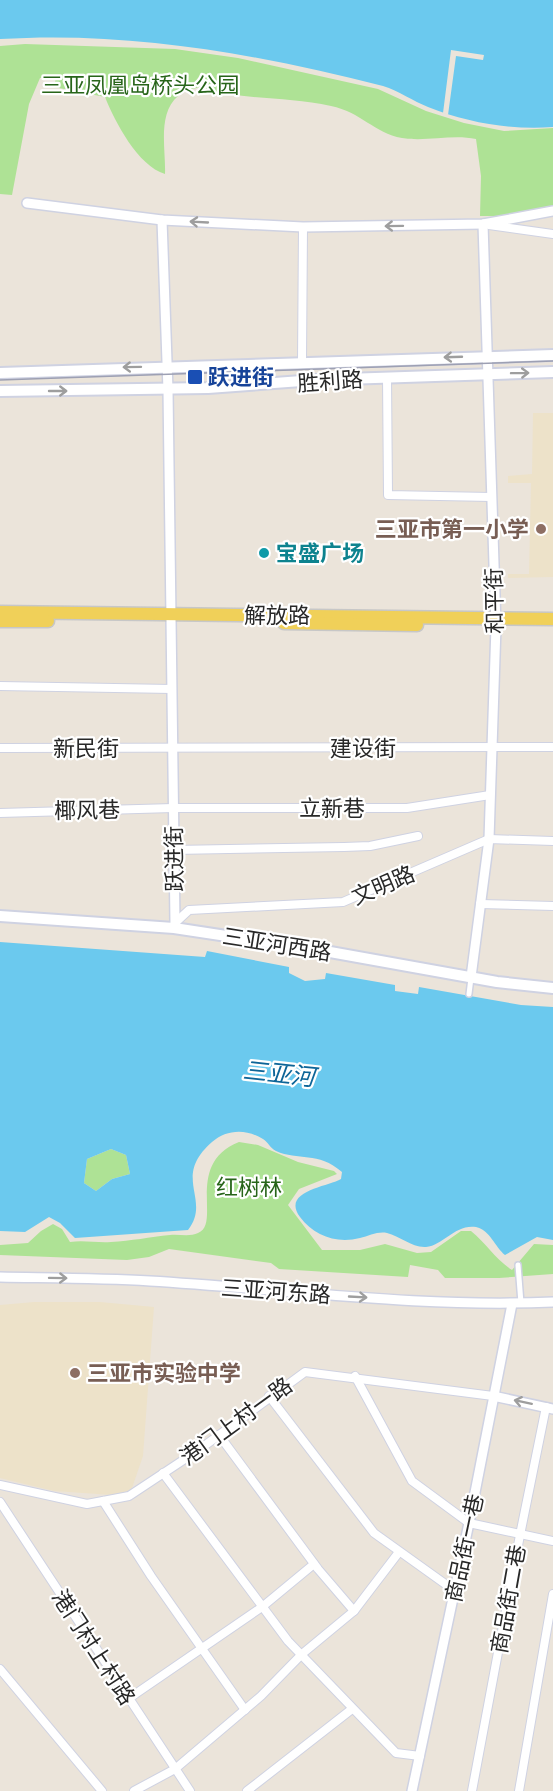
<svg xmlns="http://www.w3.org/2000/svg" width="553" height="1791" viewBox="0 0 553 1791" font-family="Karla,'Noto Sans SC',sans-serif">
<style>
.education{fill:#ede2c9}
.green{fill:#aee295}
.water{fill:#6bc9ee;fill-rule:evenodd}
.pier{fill:#ebe4da}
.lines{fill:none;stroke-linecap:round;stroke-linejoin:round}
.pedestrian-casing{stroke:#cfd2e2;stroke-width:8}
.minor-casing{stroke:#cfd2e2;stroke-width:10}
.tertiary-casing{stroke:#cfd2e2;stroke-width:12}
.secondary-casing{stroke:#cfd2e2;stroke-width:14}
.primary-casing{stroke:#c7c7c7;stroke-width:15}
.pedestrian{stroke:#fff;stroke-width:5}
.minor{stroke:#fff;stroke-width:8}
.tertiary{stroke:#fff;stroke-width:9}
.secondary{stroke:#fff;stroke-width:10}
.primary{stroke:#f0d059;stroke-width:12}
.tram{stroke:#9da0b3;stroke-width:1.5}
.oneway{stroke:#9e9e9e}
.transit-dot{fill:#1a4fb4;stroke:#fff;stroke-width:2}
.education-dot{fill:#8d6e63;stroke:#fff;stroke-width:2}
.culture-dot{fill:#0f9aa8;stroke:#fff;stroke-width:2}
.labels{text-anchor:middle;stroke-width:4.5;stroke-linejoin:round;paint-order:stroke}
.park-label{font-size:22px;fill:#276519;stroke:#fff}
.transit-label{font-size:22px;font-weight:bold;fill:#164399;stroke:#fff;text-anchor:start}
.street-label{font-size:22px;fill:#282828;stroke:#fff}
.education-label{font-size:22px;font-weight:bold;fill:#785e54;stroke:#fff;text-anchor:end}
.culture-label{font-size:22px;font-weight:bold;fill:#0d838f;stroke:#fff;text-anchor:start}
.water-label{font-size:24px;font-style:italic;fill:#0d6598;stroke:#fff}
</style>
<rect width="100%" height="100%" fill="#ebe4da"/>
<g class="education">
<polygon points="533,413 553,413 553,577 508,578 508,574 529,574 531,483 508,483 508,476 532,474"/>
<polygon points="34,1302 100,1302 154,1307 143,1456 131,1491 112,1495 54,1491 0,1478 0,1305"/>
</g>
<g class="green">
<path d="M25,44L175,49L238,58L378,89L426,111L464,123L504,131L553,128V206L498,216H480L481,176L476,139C452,134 426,142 402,138C374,133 361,112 331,106C287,96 243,101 200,87C193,89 183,91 178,96C157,114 166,150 165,174C138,166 115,122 105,97L54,87L56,77L40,78L29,104L12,195L0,194V46Z"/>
<path d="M239,1142L258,1145L298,1162L334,1171L337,1174L299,1189L288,1205L322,1250H360L385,1244L417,1253L431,1252L461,1231H471C486,1243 495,1259 512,1270L534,1244L553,1245V1274L499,1278H445L438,1270L410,1265L408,1277L279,1269L271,1263L169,1249L149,1257L127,1260L0,1255V1245L28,1243L41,1231L53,1224L62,1229L70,1242C84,1240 97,1243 111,1242C131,1241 150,1237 170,1235C179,1234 190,1237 198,1233C222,1224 184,1164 239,1142Z"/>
<polygon points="111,1149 126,1155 130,1174 112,1179 96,1191 84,1183 87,1159"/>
</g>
<g class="water">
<path d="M0,0H553V127C511,130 468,123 428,107C413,101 399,91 383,86C257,54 131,31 0,39Z"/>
<path d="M0,942L205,957L207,951L289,967V973L305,981L325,979L326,973L395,985V991L418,994L419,987L521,1005L553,1007V1240L537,1237L505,1255C495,1247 490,1230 476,1227C455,1224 444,1245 426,1247C412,1248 400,1236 387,1233C378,1231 369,1236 360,1238C337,1244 314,1236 300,1217C281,1191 327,1187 341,1179L342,1172C318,1151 298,1161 276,1151C270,1148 268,1142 263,1139C245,1128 226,1130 212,1142C171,1178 212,1199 188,1230L75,1238L60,1223L49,1217L25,1232L0,1231ZM111,1149L126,1155L130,1174L112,1179L96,1191L84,1183L87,1159Z"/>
</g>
<polygon class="pier" points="451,50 484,55 483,60 456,56 448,115 443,113"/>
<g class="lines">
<defs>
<g id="pedestrian">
<polyline points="469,994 471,978"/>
<polyline points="518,1265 521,1303"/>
</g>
<g id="minor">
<polyline points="489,225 553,234"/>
<polyline points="302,362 303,227"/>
<polyline points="387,377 388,495 491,497"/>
<polyline points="0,686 172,689"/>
<polyline points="0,748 553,747"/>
<polyline points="0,813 173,808 407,808 490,795"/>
<polyline points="174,850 344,847 370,846 418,836"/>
<polyline points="480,904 553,906"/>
<polyline points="175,923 189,910 343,902 489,839 553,841"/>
<polyline points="355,1376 412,1481 469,1523 553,1541"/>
<polyline points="269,1396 374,1533 455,1591"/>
<polyline points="219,1435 318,1569 354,1611"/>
<polyline points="163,1473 288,1641 396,1753 420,1756"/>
<polyline points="0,1485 87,1504 129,1496 200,1449 305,1372 493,1396"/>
<polyline points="103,1501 151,1576 245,1710"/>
<polyline points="0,1502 190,1791"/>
<polyline points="0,1669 102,1791"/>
<polyline points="128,1699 262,1607 314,1564"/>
<polyline points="134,1791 175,1769 261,1696 302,1654 354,1611 399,1552"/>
<polyline points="247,1791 352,1709"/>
<polyline points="472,1791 520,1535 546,1407"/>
<polyline points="519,1791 553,1594"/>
</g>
<g id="tertiary">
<polyline points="27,203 162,220 303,227 483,224 553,211"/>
<polyline points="162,220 168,390 175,923"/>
<polyline points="471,977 489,839 496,626 483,224"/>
<path d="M0,1277C50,1278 100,1278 150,1281C284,1289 419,1308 553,1302"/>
<polyline points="493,1396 553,1409"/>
<polyline points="412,1791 469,1523 512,1304"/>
</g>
<g id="secondary">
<polyline points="0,373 553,355"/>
<polyline points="0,391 208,388 315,380 553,372"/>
<polyline points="0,916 174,928 319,950 497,982 553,988"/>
</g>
<g id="primary">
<polyline points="0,612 553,619"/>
<polyline points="0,621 48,621"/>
<polyline points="284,623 417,625"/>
</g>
</defs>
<use href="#pedestrian" class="pedestrian-casing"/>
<use href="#minor" class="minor-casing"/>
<use href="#tertiary" class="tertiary-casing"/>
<use href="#secondary" class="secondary-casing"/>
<use href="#primary" class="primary-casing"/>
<use href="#pedestrian" class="pedestrian"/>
<use href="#minor" class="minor"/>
<use href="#tertiary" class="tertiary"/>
<use href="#secondary" class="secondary"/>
<use href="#primary" class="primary"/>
<polyline class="tram" points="0,380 553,361"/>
</g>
<defs><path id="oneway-shaft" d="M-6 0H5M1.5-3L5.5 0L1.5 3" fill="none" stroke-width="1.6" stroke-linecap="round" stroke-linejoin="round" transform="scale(1.5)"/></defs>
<g class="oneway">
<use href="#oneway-shaft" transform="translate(199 222) rotate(-177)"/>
<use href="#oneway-shaft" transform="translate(394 226) rotate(179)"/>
<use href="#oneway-shaft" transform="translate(453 357) rotate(178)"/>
<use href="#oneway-shaft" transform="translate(132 367) rotate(179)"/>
<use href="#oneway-shaft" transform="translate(520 373) rotate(-1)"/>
<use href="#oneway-shaft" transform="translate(58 391)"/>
<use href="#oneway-shaft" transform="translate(58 1278) rotate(1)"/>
<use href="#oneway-shaft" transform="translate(358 1297) rotate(3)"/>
<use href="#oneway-shaft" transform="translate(523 1402) rotate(-168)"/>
</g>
<rect class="transit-dot" x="187" y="369" width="16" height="16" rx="3"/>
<g class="education-dot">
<circle cx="541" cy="529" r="6"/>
<circle cx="75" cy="1373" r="6"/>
</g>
<circle class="culture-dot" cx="264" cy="553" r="6"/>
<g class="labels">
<g class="park-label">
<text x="140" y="93">三亚凤凰岛桥头公园</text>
<text x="249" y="1195">红树林</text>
</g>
<g class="transit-label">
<text x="208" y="385">跃进街</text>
</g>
<g class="street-label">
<text transform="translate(330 381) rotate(-4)" y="8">胜利路</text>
<text transform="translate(494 601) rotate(-91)" y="8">和平街</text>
<text x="277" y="623">解放路</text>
<text x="86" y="756">新民街</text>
<text x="363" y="756">建设街</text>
<text x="332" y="816">立新巷</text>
<text transform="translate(87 810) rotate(-1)" y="8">椰风巷</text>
<text transform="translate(174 859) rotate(-91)" y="8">跃进街</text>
<text transform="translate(383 885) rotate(-23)" y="8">文明路</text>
<text transform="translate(277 944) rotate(9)" y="8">三亚河西路</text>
<text transform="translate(276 1291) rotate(4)" y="8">三亚河东路</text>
<text transform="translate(236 1421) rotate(-36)" y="8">港门上村一路</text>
<text transform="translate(464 1548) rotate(-78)" y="8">商品街一巷</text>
<text transform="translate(508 1599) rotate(-80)" y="8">商品街二巷</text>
<text transform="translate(94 1647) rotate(57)" y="8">港门村上村路</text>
</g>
<g class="education-label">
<text x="529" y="537">三亚市第一小学</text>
<text x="87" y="1381" text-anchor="start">三亚市实验中学</text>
</g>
<g class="culture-label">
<text x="276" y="561">宝盛广场</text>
</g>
<g class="water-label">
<text transform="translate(279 1074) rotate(6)" y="8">三亚河</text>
</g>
</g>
</svg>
